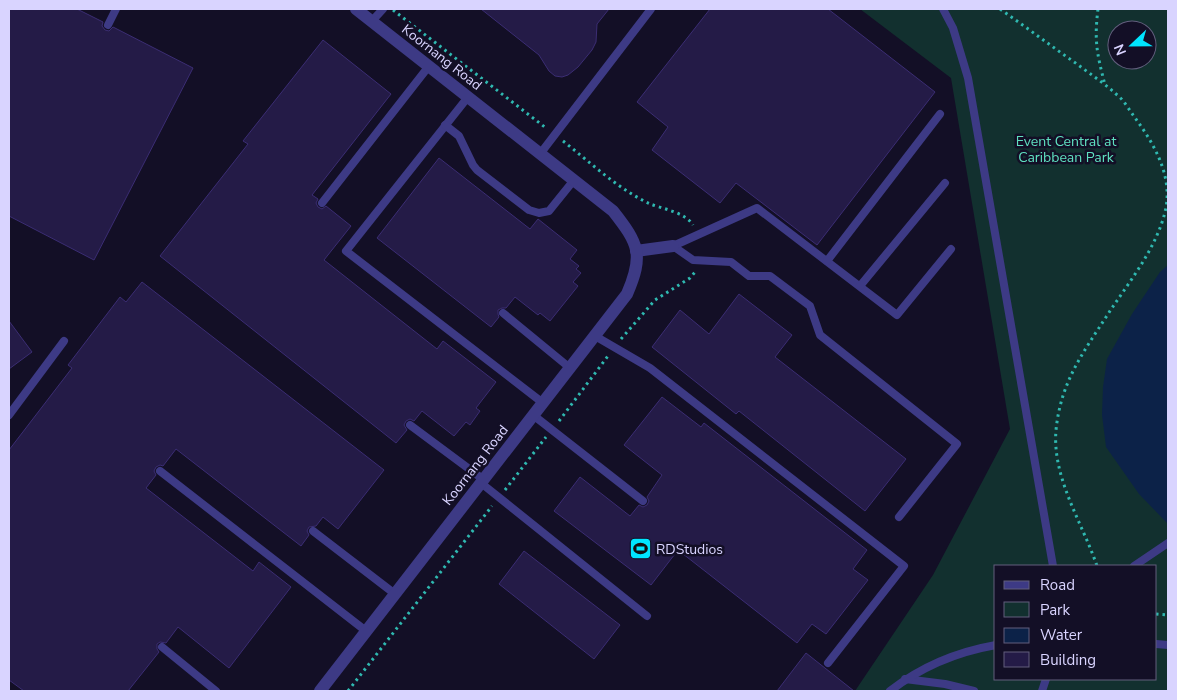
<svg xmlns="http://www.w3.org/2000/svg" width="1177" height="700" viewBox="0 0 1177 700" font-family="'Nunito Sans',sans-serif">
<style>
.green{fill:#12302f;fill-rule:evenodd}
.water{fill:#0c2248}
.building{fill:#241b47;stroke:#3b2d73}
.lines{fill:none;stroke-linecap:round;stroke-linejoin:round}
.path{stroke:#2fb8b0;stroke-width:3;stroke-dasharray:2.5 4;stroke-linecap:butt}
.service{stroke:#3d3a85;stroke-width:8}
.minor{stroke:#3d3a85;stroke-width:12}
.labels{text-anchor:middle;stroke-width:5;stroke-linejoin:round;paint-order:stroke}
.street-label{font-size:14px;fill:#d9d4ff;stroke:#130f26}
.park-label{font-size:14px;fill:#5fe0c0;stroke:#130f26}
.poi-label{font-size:14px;fill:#d9d4ff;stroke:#130f26;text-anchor:start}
</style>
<rect width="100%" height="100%" fill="#130f26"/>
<path class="green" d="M860,9H1168V691H855L933,575L1010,429L951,78ZM1117,30H1147V60H1117ZM996,566H1156V679H996Z"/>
<polygon class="water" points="1168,265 1168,524 1139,494 1106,447 1102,415 1103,387 1107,359 1132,314 1160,272"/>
<g class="building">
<polygon points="9,9 77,9 103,22 102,26 105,30 109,31 113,27 193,68 94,260 9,216"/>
<polygon points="481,9 609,9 597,24 596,42 592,50 578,67 568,75 562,77 555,76 549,71 539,55"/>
<polygon points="710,9 828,9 935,92 817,245 736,183 720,203 652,150 668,127 637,102"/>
<polygon points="323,40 391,94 312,195 318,199 316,203 318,207 322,209 326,206 351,226 324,260 437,349 443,341 496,382 476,408 480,411 470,425 466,422 454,436 422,411 414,421 410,419 406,421 404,425 407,430 396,443 160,256 248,144 243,141"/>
<polygon points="439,158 530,229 538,219 577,250 570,259 579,266 576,269 581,273 573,282 578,286 550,321 540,313 538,315 515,297 506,308 502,308 498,310 498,314 499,317 491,327 377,238"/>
<polygon points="142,282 384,470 338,529 323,517 316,526 309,527 307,531 309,535 301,546 176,449 163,466 160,465 156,467 154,471 156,475 146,488 253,571 259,562 291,587 229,668 178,627 166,643 160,642 157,644 157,649 159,652 128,691 24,691 9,680 9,450 72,368 68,365 120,297 126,302"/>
<polygon points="739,294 792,335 775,357 906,459 865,511 739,411 736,414 652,347 680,310 709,334"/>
<polygon points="9,321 32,352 9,369"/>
<polygon points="662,397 701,427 704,423 867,550 853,569 868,580 826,634 812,624 797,643 678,550 651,585 554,511 580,477 630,516 639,505 643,507 647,505 649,501 647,497 662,475 624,445"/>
<polygon points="524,551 620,625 594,659 499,584"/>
<polygon points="806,653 854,691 777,691"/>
</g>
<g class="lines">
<g class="path">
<path d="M1000,9C1026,27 1051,46 1077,64C1090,74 1104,83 1116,94C1123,99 1128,108 1133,115C1153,142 1174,176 1165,212C1156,249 1129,282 1108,314C1083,353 1061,381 1056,430C1052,478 1082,522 1097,566"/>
<path d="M1098,9C1094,41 1097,54 1105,85"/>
<polyline points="393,10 546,128"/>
<path d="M563,141C591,163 617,188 648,203C662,209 685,212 693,225"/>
<polyline points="621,339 655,300 690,278 695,272"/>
<polyline points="559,421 608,356"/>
<polyline points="505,490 546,437"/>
<polyline points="1156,614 1168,615"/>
<polyline points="348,691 492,506"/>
</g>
<g class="service">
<polyline points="943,9 953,28 968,78 1053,566"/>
<polyline points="372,21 383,9"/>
<polyline points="108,25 116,9"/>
<polyline points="468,97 346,251 543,403"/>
<polyline points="445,125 459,136 473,165 477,170 529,210 539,213 549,211 574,180"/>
<polyline points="540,154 651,9"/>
<polyline points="322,203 429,66"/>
<polyline points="673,246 693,260 731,262 749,276 770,276 810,306 820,335 957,444 899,517"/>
<polyline points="673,246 757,208 897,315 951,249"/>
<polyline points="827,261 940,114"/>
<polyline points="860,286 945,183"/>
<polyline points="503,313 570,368"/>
<polyline points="595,336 650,368 904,566 828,663"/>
<polyline points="9,415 64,341"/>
<polyline points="533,415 643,501"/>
<polyline points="410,425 484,480"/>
<polyline points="160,471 366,631"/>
<polyline points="481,483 647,616"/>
<polyline points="313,531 395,594"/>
<polyline points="1134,566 1168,543"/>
<polyline points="1156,644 1168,645"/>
<polyline points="162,647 216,691"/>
<polyline points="905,679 945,684 974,691"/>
<path d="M890,691C922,666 956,652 996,645"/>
<polyline points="1042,691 1046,679"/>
</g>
<g class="minor">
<polyline points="636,251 673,246"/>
<path d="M320,691L627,294C644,255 639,244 613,211L356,9"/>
</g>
</g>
<defs>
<symbol id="stadium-square" viewBox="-11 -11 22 22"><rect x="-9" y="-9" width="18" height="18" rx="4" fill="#00e5ff" stroke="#130f26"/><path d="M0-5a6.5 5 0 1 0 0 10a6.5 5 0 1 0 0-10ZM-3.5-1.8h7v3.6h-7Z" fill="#111"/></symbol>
</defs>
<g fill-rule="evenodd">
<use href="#stadium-square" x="628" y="536" width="25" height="25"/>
</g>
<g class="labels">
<g class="street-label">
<text transform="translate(442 57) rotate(38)" y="5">Koornang Road</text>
<text transform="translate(475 465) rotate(-52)" y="5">Koornang Road</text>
</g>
<g class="park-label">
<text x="1066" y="146">Event Central at<tspan x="1066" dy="16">Caribbean Park</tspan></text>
</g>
<g class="poi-label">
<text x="656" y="554">RDStudios</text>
</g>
</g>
<rect width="1177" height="700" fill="none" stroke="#d9d4ff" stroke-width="20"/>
<rect x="994" y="565" width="162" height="115" fill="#130f26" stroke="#625e7d"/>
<rect x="1004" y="581" width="25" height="8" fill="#3d3a85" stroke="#625e7d"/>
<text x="1040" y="590" font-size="15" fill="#d9d4ff">Road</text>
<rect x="1004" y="602" width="25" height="15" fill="#12302f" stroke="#625e7d"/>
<text x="1040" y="615" font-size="15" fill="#d9d4ff">Park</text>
<rect x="1004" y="628" width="25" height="15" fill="#0c2248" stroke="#625e7d"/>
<text x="1040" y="640" font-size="15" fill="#d9d4ff">Water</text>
<rect x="1004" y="652" width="25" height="15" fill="#241b47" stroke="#625e7d"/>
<text x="1040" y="665" font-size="15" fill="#d9d4ff">Building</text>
<g transform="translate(1132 45) rotate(248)"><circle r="24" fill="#130f26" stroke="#625e7d"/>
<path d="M0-4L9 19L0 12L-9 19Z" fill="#00e5ff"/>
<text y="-8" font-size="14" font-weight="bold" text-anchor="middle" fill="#d9d4ff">N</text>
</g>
</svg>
